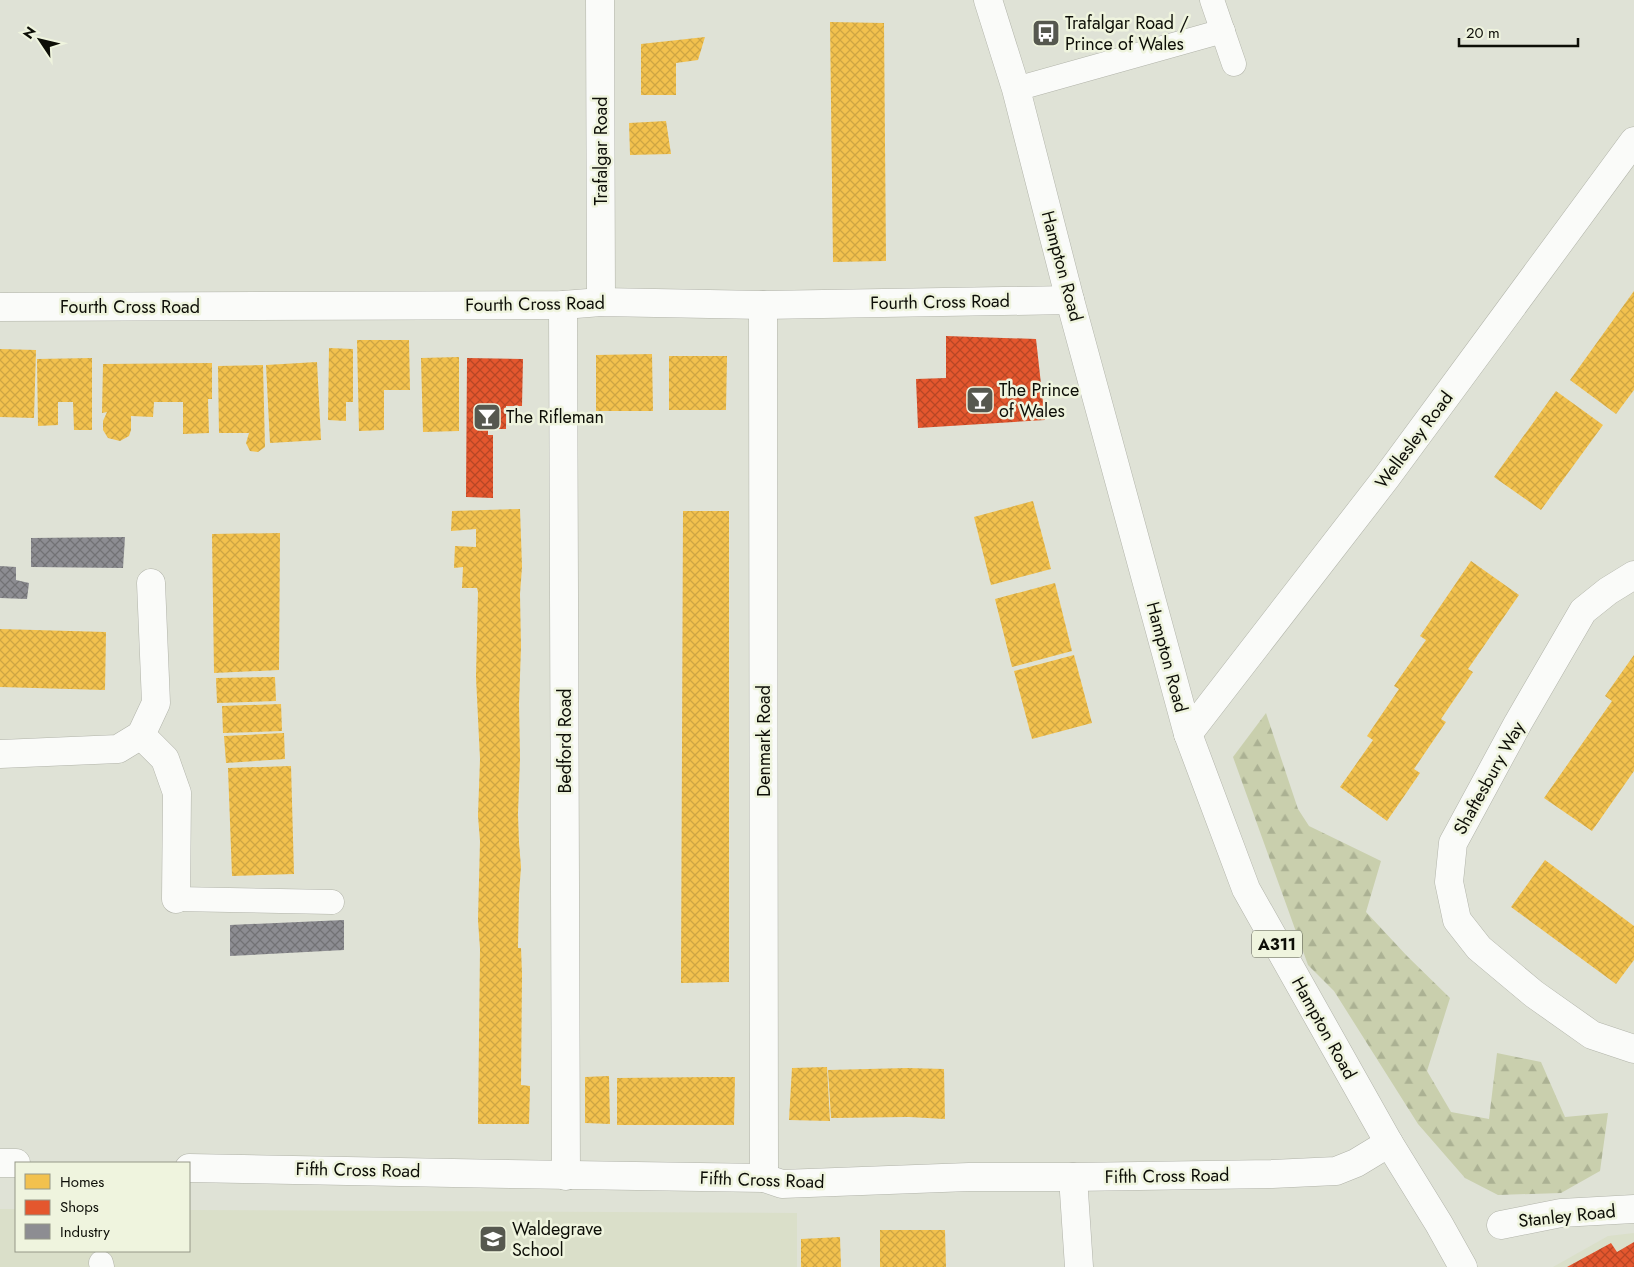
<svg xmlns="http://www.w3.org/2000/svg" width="1634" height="1267" viewBox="0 0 1634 1267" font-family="Jost,sans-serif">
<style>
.built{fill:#dadfc9}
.forest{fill:url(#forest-firs)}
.homes{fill:url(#homes-cross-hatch)}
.shops{fill:url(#shops-cross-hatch)}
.industry{fill:url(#industry-cross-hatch)}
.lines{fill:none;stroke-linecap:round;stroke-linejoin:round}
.lane-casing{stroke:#b1b3a9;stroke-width:25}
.street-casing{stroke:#b1b3a9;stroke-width:29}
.secondary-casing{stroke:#b1b3a9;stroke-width:29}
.primary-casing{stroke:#b1b3a9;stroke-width:29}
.lane{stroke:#fafbf9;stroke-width:24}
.street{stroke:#fafbf9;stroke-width:28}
.secondary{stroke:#fafbf9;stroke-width:28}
.primary{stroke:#fafbf9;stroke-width:28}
.labels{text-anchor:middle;stroke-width:5;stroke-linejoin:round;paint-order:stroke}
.shield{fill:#eff4de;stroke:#515348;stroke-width:1}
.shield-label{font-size:16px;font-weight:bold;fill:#0d0e07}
.poi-label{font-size:18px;fill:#0d0e07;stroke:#eff4de;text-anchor:start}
.street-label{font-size:18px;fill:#0d0e07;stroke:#eff4de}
</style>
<defs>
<pattern id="forest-firs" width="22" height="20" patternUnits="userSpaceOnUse" patternTransform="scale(1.25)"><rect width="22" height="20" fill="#c9cfad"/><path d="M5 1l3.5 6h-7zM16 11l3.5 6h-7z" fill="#abb193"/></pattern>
<pattern id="homes-cross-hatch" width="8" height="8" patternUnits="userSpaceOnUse" patternTransform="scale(1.25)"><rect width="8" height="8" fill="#f2c14e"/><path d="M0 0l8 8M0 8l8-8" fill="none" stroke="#cea543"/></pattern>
<pattern id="shops-cross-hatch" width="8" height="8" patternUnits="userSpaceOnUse" patternTransform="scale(1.25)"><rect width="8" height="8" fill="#e4572e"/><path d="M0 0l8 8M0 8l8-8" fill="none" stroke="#b74625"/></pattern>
<pattern id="industry-cross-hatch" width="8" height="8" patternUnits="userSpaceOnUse" patternTransform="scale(1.25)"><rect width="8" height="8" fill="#8d8d92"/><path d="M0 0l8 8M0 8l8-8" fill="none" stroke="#727275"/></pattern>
</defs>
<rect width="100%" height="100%" fill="#dfe2d6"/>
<g class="built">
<polygon points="0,1209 16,1209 16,1251 189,1251 189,1210 797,1213 797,1267 0,1267"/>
<polygon points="1634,1233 1634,1267 1553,1267 1608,1236"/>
</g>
<polygon class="forest" points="1266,713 1298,809 1309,826 1381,861 1366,912 1407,956 1450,998 1427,1071 1451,1112 1489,1119 1497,1053 1541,1062 1565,1117 1608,1113 1600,1171 1561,1193 1498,1195 1465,1178 1418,1124 1334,991 1308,965 1233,757"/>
<g class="homes">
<polygon points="830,22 884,23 886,261 833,262"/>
<polygon points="705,37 698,60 676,63 676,95 641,95 641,44"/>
<polygon points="666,121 671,154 630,155 629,123"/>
<polygon points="1634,291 1634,390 1616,414 1570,380"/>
<polygon points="357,340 409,340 410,390 384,390 384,430 359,431"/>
<polygon points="329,348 353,349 353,402 346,402 346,421 328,420"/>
<polygon points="0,349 36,350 34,418 0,417"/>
<polygon points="652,354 653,411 596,411 596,355"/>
<polygon points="669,356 727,356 726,410 669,410"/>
<polygon points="459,357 459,431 423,432 421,358"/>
<polygon points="92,358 92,430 74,430 73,402 58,402 58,425 38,426 37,359"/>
<polygon points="317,362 321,440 270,443 266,365"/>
<polygon points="212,363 212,399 208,399 209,433 183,434 183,402 154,402 153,417 131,416 131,430 129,436 120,441 108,438 103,430 103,421 107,412 102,413 103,364"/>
<polygon points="263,365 265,447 258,452 250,451 246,443 249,433 219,433 218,366"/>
<polygon points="1556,391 1603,425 1541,510 1494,477"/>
<polygon points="1033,501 1051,569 991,585 974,517"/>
<polygon points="520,509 522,567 520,594 521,647 519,704 520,758 518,814 519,843 521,867 519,894 518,948 521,948 522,974 521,1085 530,1086 529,1124 478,1124 480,949 478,920 480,841 478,816 480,759 476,677 478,592 477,588 462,588 463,567 454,568 455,546 476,547 476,529 451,531 452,511"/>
<polygon points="683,511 729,511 729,982 681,983"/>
<polygon points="280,533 279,670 214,673 212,534"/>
<polygon points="1471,561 1519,595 1468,669 1473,672 1441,719 1446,722 1414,769 1420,773 1387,821 1340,787 1373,740 1367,736 1399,689 1394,686 1426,640 1420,636"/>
<polygon points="1055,583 1072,651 1012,667 995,599"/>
<polygon points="0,629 106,632 105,690 0,687"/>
<polygon points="1074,655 1092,723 1032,739 1014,671"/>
<polygon points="1634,655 1634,771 1592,831 1544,798 1612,701 1605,696"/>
<polygon points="275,677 276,701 217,703 216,678"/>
<polygon points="281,704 282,731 223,733 222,706"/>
<polygon points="284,733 285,759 226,763 224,736"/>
<polygon points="291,766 294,874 232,876 228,768"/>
<polygon points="1545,860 1634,926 1634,960 1616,984 1511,907"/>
<polygon points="827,1067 830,1121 789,1120 792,1068"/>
<polygon points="907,1068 944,1069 945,1119 909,1117 831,1118 828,1070"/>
<polygon points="609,1076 610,1124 585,1123 585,1077"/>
<polygon points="710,1077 735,1077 734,1125 617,1125 617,1078"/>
<polygon points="880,1230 945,1230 946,1267 880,1267"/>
<polygon points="840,1237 841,1267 801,1267 801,1239"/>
</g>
<g class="shops">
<polygon points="946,336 1036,339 1045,420 918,428 916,379 946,378"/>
<polygon points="467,358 523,359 522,406 506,406 506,429 488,429 488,435 493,435 493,498 466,497"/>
<polygon points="1634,1242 1634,1267 1567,1267 1611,1243 1617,1252"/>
</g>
<g class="industry">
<polygon points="125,537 123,568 31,567 31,538"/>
<polygon points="0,566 16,567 16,580 29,583 27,599 0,598"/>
<polygon points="344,920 344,950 230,956 230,925"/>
</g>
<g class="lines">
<defs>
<g id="lane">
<polyline points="1212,0 1234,64"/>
<polyline points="1016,89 1223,31"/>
<polyline points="176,899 332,902"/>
<polyline points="101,1263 102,1267"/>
</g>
<g id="street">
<polyline points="600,0 601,302"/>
<polyline points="563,305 566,1176"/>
<polyline points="763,305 764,1178"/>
<polyline points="0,307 563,305 601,302 763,305 1070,300"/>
<polyline points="1634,575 1608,591 1583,611 1518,723 1453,843 1449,882 1457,920 1479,948 1534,994 1592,1035 1634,1049"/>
<polyline points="151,583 156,703 141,735 165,759 177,793 176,899"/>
<polyline points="0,754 118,749 141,735"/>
<polyline points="1073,1177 1079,1267"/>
<polyline points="1501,1225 1561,1213 1634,1209"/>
</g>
<g id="secondary">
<polyline points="1188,734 1386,478 1634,141"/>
<polyline points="0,1163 16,1163"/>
<path d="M189,1168C381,1171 572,1176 764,1178L782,1184L969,1177H1073L1272,1174L1336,1171L1356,1163L1389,1143"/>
</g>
<polyline id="primary" points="988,0 1016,89 1070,300 1188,734 1246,889 1389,1143 1439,1224 1463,1267"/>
</defs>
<use href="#lane" class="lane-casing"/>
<use href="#street" class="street-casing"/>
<use href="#secondary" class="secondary-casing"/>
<use href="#primary" class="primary-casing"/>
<use href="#lane" class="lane"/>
<use href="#street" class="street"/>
<use href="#secondary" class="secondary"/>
<use href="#primary" class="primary"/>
</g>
<defs>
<symbol id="bus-square" viewBox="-11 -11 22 22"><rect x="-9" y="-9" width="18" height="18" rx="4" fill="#56584f" stroke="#eff4de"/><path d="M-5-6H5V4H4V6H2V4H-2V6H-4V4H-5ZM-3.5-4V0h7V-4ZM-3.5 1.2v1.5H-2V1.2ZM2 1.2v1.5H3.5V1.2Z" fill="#fff"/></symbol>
<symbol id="bar-square" viewBox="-11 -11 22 22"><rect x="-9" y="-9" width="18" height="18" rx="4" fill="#56584f" stroke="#eff4de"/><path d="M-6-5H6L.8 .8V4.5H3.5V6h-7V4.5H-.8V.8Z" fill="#fff"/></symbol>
<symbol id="school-square" viewBox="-11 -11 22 22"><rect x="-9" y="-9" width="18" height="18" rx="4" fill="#56584f" stroke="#eff4de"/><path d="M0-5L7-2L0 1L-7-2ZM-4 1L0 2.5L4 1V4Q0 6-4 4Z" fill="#fff"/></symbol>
</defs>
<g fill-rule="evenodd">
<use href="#bus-square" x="1030" y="17" width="32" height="32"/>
<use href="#bar-square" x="964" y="384" width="32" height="32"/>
<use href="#bar-square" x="471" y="401" width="32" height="32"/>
<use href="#school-square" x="477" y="1223" width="32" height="32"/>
</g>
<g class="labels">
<rect class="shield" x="1252" y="930.5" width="50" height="27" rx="4"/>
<g class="shield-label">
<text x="1277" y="950">A311</text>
</g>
<g class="poi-label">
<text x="1065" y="29">Trafalgar Road /<tspan x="1065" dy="21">Prince of Wales</tspan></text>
<text x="999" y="396">The Prince<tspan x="999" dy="21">of Wales</tspan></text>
<text x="506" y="423">The Rifleman</text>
<text x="512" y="1235">Waldegrave<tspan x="512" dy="21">School</tspan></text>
</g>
<g class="street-label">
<text transform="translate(601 151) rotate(-90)" y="6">Trafalgar Road</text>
<text transform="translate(1062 266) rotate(75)" y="6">Hampton Road</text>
<text transform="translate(940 302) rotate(-1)" y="6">Fourth Cross Road</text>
<text transform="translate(535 304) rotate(-1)" y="6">Fourth Cross Road</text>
<text x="130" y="313">Fourth Cross Road</text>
<text transform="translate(1414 440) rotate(-53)" y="6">Wellesley Road</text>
<text transform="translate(1167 657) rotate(75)" y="6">Hampton Road</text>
<text transform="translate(565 741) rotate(-90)" y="6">Bedford Road</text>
<text transform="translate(764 741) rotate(-90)" y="6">Denmark Road</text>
<text transform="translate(1489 778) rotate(-61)" y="6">Shaftesbury Way</text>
<text transform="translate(1324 1028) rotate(61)" y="6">Hampton Road</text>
<text transform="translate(358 1170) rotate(1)" y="6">Fifth Cross Road</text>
<text transform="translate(1167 1176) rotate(-1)" y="6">Fifth Cross Road</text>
<text transform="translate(762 1180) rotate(2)" y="6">Fifth Cross Road</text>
<text transform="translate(1567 1216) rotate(-6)" y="6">Stanley Road</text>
</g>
</g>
<rect x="15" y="1162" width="175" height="90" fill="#eff4de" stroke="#959888"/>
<rect x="25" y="1174" width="25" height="15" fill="#f2c14e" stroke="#959888"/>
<text x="60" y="1187" font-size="15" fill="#0d0e07">Homes</text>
<rect x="25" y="1200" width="25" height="15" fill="#e4572e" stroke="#959888"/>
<text x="60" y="1212" font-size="15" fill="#0d0e07">Shops</text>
<rect x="25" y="1224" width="25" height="15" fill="#8d8d92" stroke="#959888"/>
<text x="60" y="1237" font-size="15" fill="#0d0e07">Industry</text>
<g transform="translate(40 40) rotate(305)" stroke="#eff4de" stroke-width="4" paint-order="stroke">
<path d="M0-4L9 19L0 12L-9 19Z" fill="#0d0e07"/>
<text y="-8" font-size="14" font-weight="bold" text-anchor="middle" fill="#0d0e07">N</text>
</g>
<path d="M1459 38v8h119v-8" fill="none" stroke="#0d0e07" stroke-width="2.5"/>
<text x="1466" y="38" font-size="15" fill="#0d0e07" stroke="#eff4de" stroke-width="4" paint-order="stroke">20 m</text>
</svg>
